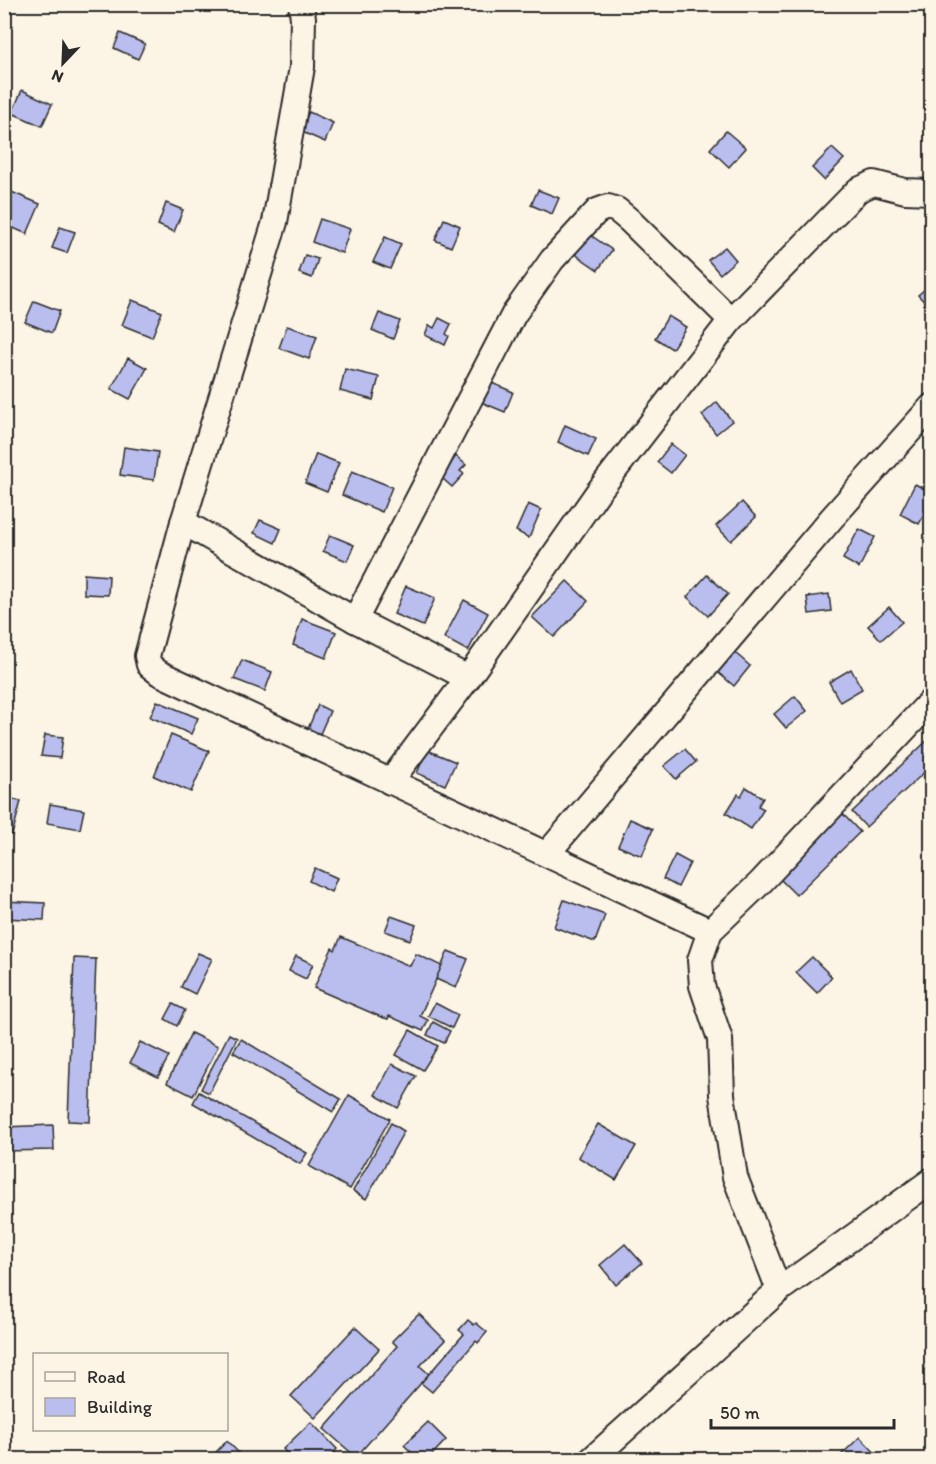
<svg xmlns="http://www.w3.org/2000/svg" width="936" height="1464" viewBox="0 0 936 1464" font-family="Itim,sans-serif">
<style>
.building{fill:#babeef;stroke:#2b2b2b;stroke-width:1.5}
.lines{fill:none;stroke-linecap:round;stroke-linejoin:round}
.minor-casing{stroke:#2b2b2b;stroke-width:28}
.minor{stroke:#fcf5e5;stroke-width:24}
</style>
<rect width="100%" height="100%" fill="#fcf5e5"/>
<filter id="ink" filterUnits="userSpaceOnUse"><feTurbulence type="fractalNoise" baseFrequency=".0167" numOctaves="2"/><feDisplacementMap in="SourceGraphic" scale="12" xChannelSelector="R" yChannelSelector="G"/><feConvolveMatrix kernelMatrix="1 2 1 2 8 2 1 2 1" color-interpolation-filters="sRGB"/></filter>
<g filter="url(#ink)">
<g class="building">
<polygon points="120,33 145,44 138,59 114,48"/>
<polygon points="22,90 52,104 42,126 12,113"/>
<polygon points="309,112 333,123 325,142 300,131"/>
<polygon points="726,131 746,148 729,167 710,149"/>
<polygon points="832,148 844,159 824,180 812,168"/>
<polygon points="538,190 559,198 552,214 531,205"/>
<polygon points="9,191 40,204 27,234 4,224 4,201"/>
<polygon points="166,203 183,210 174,232 158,225"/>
<polygon points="320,219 350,229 342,253 312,242"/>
<polygon points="444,219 460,226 451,247 435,240"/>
<polygon points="60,227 75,232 67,253 52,248"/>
<polygon points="589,234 612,250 598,270 575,254"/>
<polygon points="385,237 401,244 390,269 373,262"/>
<polygon points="725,247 736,260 720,274 708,260"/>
<polygon points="305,255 318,259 312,278 299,273"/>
<polygon points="932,283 932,308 931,309 918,295"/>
<polygon points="132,300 162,312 152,337 122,325"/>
<polygon points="34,301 60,311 52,333 25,322"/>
<polygon points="379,313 400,321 393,339 372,330"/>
<polygon points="668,316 686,327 672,349 655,338"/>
<polygon points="439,318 451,324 446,334 449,336 445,345 425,335 429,325 434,328"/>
<polygon points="287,326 317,336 309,359 279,348"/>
<polygon points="128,358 147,368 130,399 111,389"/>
<polygon points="345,369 379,377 373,400 340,391"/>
<polygon points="485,380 513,392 505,412 476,400"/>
<polygon points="717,402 732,421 716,434 702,415"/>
<polygon points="565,425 596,439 588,456 558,442"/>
<polygon points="671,444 685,455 671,473 657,462"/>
<polygon points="124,447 158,452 154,480 120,475"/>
<polygon points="316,454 339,463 327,492 305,483"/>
<polygon points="456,456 466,465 460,471 464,474 452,487 435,472 447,459 451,463"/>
<polygon points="352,471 392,487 382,512 342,495"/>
<polygon points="915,484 932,493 932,500 919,524 900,514"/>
<polygon points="742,502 756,517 731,541 716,526"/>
<polygon points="528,504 541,510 529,538 516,531"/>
<polygon points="260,520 281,529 275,543 254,533"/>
<polygon points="859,529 875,537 859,568 843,559"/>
<polygon points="330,535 354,545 347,561 323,551"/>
<polygon points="84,574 109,576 108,595 84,594"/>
<polygon points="707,575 728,594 708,616 687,597"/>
<polygon points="567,581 588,601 554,637 532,617"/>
<polygon points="406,586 435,598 423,626 394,614"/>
<polygon points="829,594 831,611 809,614 807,597"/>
<polygon points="464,600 488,613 468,651 444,638"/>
<polygon points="889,607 902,622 881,640 868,626"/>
<polygon points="302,619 336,632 326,658 293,645"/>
<polygon points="732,650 750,666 734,686 715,670"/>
<polygon points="242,660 272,672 265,691 234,679"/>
<polygon points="851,669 862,689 840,702 829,682"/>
<polygon points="795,696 807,711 786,728 774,714"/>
<polygon points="157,701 198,718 191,734 150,717"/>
<polygon points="318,705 330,711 319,736 307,731"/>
<polygon points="45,735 63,737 60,758 41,756"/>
<polygon points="171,735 209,751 191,792 154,776"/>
<polygon points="932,736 932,765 866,827 852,812"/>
<polygon points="685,749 696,762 676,779 664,766"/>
<polygon points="427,750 456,762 445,785 417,773"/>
<polygon points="746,787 763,798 758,806 764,809 751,829 726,813 738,794 741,796"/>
<polygon points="4,797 21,801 12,835 4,833"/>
<polygon points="50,804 84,810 80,829 47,823"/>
<polygon points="842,813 860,832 796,895 778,877"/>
<polygon points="630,819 653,829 642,856 618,846"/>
<polygon points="675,855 690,863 678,887 663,879"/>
<polygon points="315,868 337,878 331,892 309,881"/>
<polygon points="564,900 605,915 595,942 554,927"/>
<polygon points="4,901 45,903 44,920 4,918"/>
<polygon points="391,916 416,925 410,940 385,931"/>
<polygon points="341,937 410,966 416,954 442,966 420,1016 428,1020 423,1031 389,1016 388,1019 381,1017 314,988 332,948 335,950"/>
<polygon points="448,951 468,959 456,988 436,979"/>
<polygon points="198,953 212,959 195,994 181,987"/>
<polygon points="296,956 313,964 306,979 289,971"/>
<polygon points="812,957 832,977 817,993 796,972"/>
<polygon points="74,958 96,959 90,1122 68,1121"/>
<polygon points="435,1003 458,1015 452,1028 428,1016"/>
<polygon points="173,1004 185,1010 177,1026 165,1019"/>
<polygon points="433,1022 450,1031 444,1043 427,1035"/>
<polygon points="410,1030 438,1046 423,1070 396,1055"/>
<polygon points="191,1033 218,1046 193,1096 167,1083"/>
<polygon points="229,1034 237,1038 209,1093 201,1089"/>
<polygon points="241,1039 341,1099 333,1112 233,1052"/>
<polygon points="140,1042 169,1056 158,1077 130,1063"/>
<polygon points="392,1064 416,1076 398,1108 375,1095"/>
<polygon points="199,1092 307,1153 300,1164 193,1103"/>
<polygon points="349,1095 390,1119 350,1189 309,1166"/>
<polygon points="391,1123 404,1131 366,1199 353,1191"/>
<polygon points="598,1124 636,1146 616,1180 578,1157"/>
<polygon points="53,1125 54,1150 4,1151 4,1127"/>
<polygon points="625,1244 642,1263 616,1285 600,1265"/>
<polygon points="419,1314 445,1340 420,1366 429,1374 356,1457 324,1429 397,1346 392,1341"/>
<polygon points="468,1320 474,1325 476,1323 487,1332 478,1343 476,1341 432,1392 421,1383 464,1334 459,1330"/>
<polygon points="355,1327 379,1349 315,1418 291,1396"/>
<polygon points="311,1422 337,1449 327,1460 293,1460 283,1449"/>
<polygon points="428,1422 446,1440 427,1460 419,1460 404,1445"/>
<polygon points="860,1437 882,1460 842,1460 839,1457"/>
<polygon points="227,1441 243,1457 241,1460 221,1460 215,1453"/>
</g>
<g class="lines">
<defs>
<g id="minor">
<polyline points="301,4 303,18 302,67 275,222 183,522 147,656 149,665 159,673 710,931"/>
<polyline points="183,522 355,620 468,678"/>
<polyline points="355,620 514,314 552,260 597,211 608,207 617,210 629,220 731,320"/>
<polyline points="390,782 468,678 598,492 731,320 858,190 874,183 905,191 932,192"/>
<polyline points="547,854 831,519 932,406"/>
<polyline points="779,1290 735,1177 722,1095 720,1039 702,986 700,960 710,931 760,883 932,700"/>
<polyline points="591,1460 779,1290 932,1180"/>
</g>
</defs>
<use href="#minor" class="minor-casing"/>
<use href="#minor" class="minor"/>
</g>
</g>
<rect width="936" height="1464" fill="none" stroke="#fcf5e5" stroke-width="24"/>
<rect x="12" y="12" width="912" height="1440" fill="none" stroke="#2b2b2b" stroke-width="2" filter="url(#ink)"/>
<rect x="33" y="1353" width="195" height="78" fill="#fcf5e5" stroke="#a8a49b" stroke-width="1.5"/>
<rect x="45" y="1372" width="30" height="9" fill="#fcf5e5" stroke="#a8a49b" stroke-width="1.5"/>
<text x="87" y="1383" font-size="18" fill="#2b2b2b">Road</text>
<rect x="45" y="1398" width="30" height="18" fill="#babeef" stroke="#a8a49b" stroke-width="1.5"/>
<text x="87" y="1413" font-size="18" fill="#2b2b2b">Building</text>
<g transform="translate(63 63) rotate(203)" stroke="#fcf5e5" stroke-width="4.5" paint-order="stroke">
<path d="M0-4.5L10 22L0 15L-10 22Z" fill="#2b2b2b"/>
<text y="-9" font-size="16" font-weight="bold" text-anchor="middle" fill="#2b2b2b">N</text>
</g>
<path d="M711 1419v9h183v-9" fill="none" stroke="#2b2b2b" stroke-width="3"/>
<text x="720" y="1419" font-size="18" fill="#2b2b2b" stroke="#fcf5e5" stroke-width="4.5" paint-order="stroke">50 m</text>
</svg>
